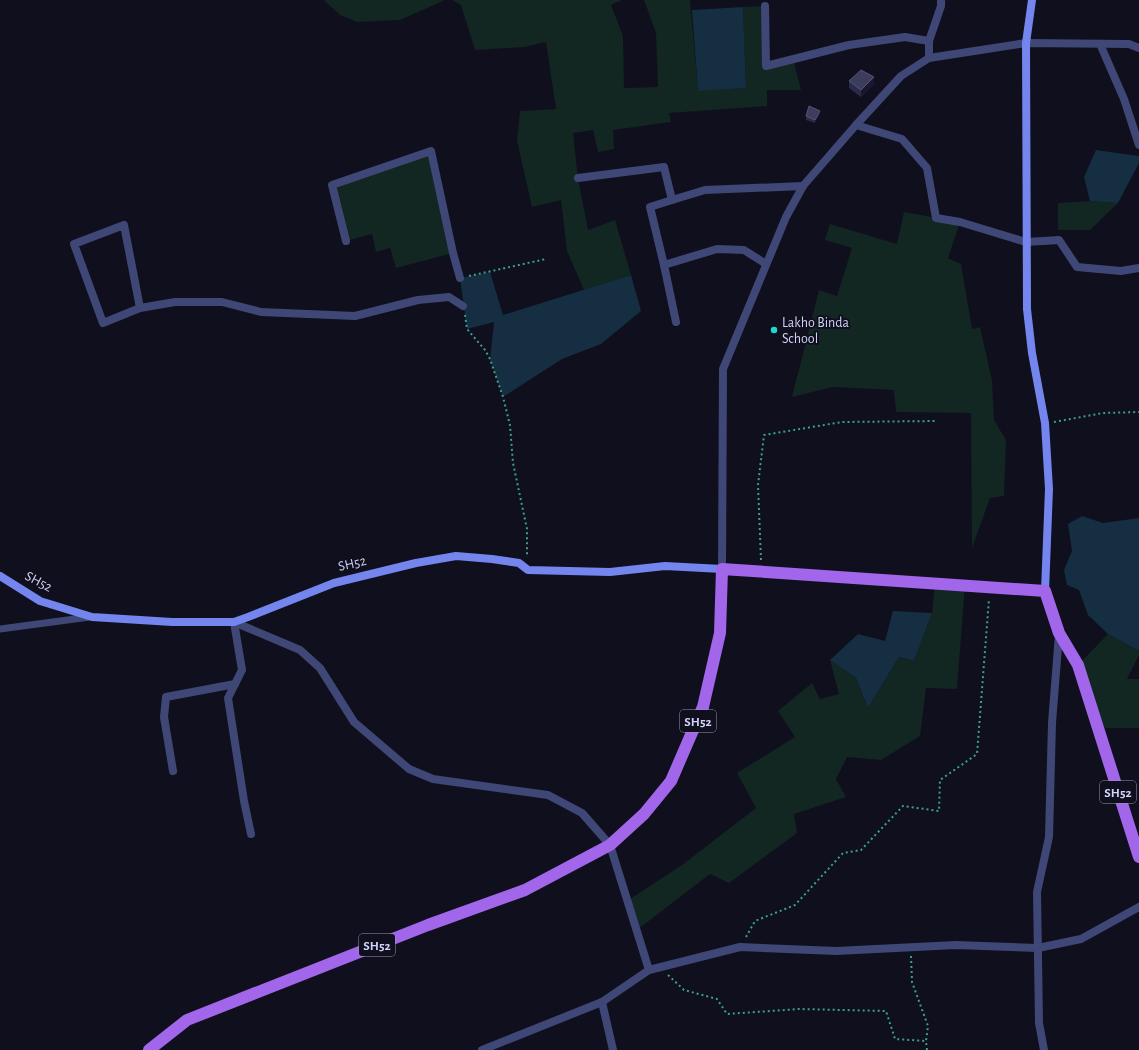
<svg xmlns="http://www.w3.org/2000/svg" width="1139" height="1050" viewBox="0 0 1139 1050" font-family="'Alegreya Sans',sans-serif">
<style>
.green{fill:#122622}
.water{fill:#152e41}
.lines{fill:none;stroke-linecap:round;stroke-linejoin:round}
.path{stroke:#3ca18a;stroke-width:2;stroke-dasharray:2 3;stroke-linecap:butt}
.lane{stroke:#3f4776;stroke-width:7}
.street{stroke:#3f4776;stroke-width:8}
.secondary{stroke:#7486ed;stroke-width:8}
.primary{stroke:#a266eb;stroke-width:12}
.wall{fill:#2b2a49}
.shaded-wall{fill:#181730}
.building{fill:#3c3c5c;stroke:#545475}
.poi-dot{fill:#1dd9cc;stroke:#0f0f1d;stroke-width:1.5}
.labels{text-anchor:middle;stroke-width:4;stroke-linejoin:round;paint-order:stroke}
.shield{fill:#0f0f1d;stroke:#9798b7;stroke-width:1}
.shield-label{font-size:13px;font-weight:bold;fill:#d1d3f9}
.poi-label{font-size:14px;fill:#d1d3f9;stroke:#0f0f1d;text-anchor:start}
.street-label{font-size:14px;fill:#d1d3f9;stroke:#0f0f1d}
</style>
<rect width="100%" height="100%" fill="#0f0f1d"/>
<g class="green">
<polygon points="324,0 445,0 400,20 357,22 340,15"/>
<polygon points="452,0 622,0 611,5 623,36 624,88 658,87 656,33 644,0 690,0 698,90 746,88 743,7 765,6 766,66 793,58 801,90 767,90 767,106 669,113 671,122 613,130 614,149 598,152 593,130 573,133 578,178 588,230 615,220 631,275 584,290 567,251 561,200 532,207 517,141 520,111 556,109 546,42 524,47 475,50 461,5"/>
<polygon points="431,151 453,253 396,268 390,248 376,252 372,234 346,241 332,185"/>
<polygon points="1090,201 1118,203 1090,230 1058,230 1058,203"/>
<polygon points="904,212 960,222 948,258 961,264 972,329 980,327 992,380 994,420 1006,440 1004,496 990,498 972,548 971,413 896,412 894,390 833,387 792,397 819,290 837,296 852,248 825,240 830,224 897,244"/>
<polygon points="935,583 965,585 957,689 926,688 920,736 881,760 847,757 836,779 846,797 794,814 797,833 729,883 710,874 637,930 627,901 682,865 756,808 737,773 795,737 778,711 812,683 820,699 839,694 830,660 856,678 868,708 899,657 914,661 932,613"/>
<polygon points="1108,634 1139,651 1139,655 1127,679 1139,679 1139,728 1097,728 1078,665"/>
</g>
<g class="water">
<polygon points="743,7 746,88 698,91 692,10"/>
<polygon points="1096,150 1139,156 1139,163 1118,203 1090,201 1084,177"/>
<polygon points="490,272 503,315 631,275 641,311 601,344 562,359 503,397 490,359 494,322 467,329 460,278"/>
<polygon points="1082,516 1103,523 1139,518 1139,651 1108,634 1088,615 1079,590 1067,585 1064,570 1072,551 1068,524"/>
<polygon points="893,611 932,613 914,661 899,657 868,708 856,678 830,660 858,634 885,641"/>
</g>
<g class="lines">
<g class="path">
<polyline points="469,276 546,259"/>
<polyline points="465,315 467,329 485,350 490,359 503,397 510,425 513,463 527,529 527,556"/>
<polyline points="1054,422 1103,413 1139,412"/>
<polyline points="761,560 758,485 764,435 842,422 937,421"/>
<polyline points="746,937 755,921 795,905 843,853 861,850 903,806 939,811 940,780 977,754 989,599"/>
<polyline points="911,956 912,982 928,1026 926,1041 927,1050"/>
<polyline points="668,975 684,990 717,999 727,1014 799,1009 886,1011 895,1039 926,1041"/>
</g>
<polyline class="lane" points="0,629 90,617"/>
<g class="street">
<polyline points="765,6 766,66 849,45 905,37 929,41"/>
<polyline points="1100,44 1124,99 1139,145"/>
<polyline points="929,58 929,41 941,6 941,0"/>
<polyline points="856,125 902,139 927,168 936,218 960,222 1026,242 1059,240 1077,267 1121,271 1139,268"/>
<polyline points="578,178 664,167 672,200 705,190 803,186"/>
<polyline points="346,241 332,185 431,151 453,253 460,278"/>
<polyline points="664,265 650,207 672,200"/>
<polyline points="140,308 103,323 74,244 124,225 140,308 175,302 222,302 261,312 355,316 418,300 449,297 463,306"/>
<polyline points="676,322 664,265 717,249 744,250 766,264"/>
<polyline points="722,569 723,369 786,217 803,186 856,125 901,76 929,58 1026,43 1129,44 1139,48"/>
<polyline points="234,622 300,650 320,668 354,722 409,769 433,779 548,795 582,813 610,845 649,970"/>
<polyline points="234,622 242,670 228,698 244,801 251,834"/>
<polyline points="173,771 164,717 166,697 235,684"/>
<polyline points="602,1002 613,1050"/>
<polyline points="482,1050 602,1002 649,970 740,947 836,951 956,945 1038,948 1081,939 1139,907"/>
<polyline points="1044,1050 1039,1023 1037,892 1049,837 1052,723 1059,634"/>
</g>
<g class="secondary">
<polyline points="1032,0 1026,43 1027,309 1032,353 1045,423 1049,489 1045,591"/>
<polyline points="0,576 40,601 92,617 172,622 234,622 248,617 334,583 416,563 456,556 492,559 519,563 528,570 610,572 665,566 722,569"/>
</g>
<polyline class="primary" points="149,1050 187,1020 428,925 525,890 610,845 644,814 671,781 703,707 720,633 722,569 1045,591 1059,633 1078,665 1139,857"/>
</g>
<g class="wall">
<polygon points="849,81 874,84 861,97 849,88"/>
<polygon points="820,114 815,123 806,120 806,116"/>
</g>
<g class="shaded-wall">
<polygon points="874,77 874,84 861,97 861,90"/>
<polygon points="820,111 820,114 815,123 815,120"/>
</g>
<g class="building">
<polygon points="861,70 874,77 861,90 849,81"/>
<polygon points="809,106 820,111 815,120 806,116"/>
</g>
<circle class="poi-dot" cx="774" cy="330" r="4"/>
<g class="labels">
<g class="shield">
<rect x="680" y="710" width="36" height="22" rx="3"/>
<rect x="1100" y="781" width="36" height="22" rx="3"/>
<rect x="359" y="934" width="36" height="22" rx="3"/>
</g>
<g class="shield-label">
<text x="698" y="726">SH52</text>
<text x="1118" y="797">SH52</text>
<text x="377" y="950">SH52</text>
</g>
<g class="poi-label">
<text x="782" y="327">Lakho Binda<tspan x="782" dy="16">School</tspan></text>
</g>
<g class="street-label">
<text transform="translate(352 563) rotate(-13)" y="5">SH52</text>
<text transform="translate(39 581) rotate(28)" y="5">SH52</text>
</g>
</g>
</svg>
